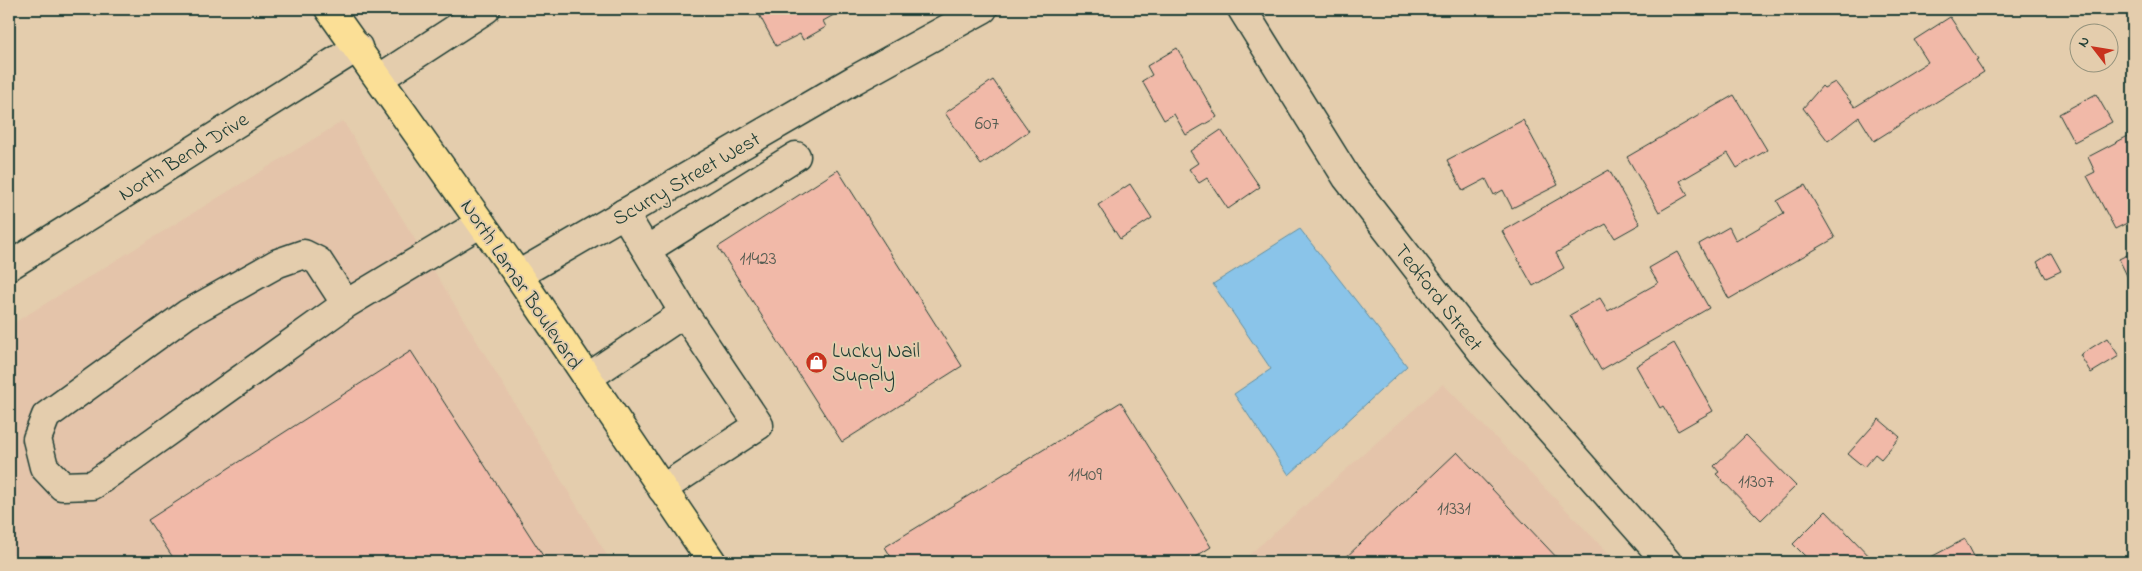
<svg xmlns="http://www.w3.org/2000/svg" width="2142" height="571" viewBox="0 0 2142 571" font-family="'Indie Flower',sans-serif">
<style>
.built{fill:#e4c4aa}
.water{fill:#8ac4e9;stroke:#5f8ea1}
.building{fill:#f1b9a8;stroke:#1f3d34}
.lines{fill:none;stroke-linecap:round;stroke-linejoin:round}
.minor-casing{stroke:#1f3d34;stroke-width:31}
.major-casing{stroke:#1f3d34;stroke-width:31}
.minor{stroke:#e4cdad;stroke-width:28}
.major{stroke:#fbdf96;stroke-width:28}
.labels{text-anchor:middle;stroke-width:4;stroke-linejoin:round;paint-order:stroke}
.number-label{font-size:19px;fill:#545c51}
.street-label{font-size:21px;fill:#1f3d34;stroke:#e4cdad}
.poi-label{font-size:21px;fill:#1f3d34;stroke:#e4cdad;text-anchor:start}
</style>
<rect width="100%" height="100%" fill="#e4cdad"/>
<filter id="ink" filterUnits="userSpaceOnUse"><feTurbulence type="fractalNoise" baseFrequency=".02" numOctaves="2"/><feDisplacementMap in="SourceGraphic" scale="10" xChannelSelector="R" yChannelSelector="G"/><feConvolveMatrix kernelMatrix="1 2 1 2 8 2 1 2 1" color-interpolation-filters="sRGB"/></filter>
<g filter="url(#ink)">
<g class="built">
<polygon points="343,121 611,562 12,562 9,558 9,326"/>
<polygon points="1443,384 1617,562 1241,562"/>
</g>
<polygon class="water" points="1300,229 1407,366 1289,475 1234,394 1271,369 1213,284"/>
<g class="building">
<polygon points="756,9 837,9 839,12 823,21 826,27 803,40 800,34 776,46"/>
<polygon points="1950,17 1978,59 1976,60 1984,72 1874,141 1859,117 1828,141 1803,108 1822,86 1824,88 1835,82 1855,107 1928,62 1914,40"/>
<polygon points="1177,48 1217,117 1186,135 1174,114 1164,120 1142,81 1152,75 1147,66"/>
<polygon points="993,80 1029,131 981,165 945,113"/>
<polygon points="2096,94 2112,122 2074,142 2059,114"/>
<polygon points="1734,95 1767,150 1737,168 1728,153 1680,181 1688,195 1659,212 1627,157"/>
<polygon points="1523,120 1558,185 1512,208 1503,190 1494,195 1486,179 1463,191 1447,160"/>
<polygon points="1221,130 1260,187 1228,209 1207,178 1199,183 1189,169 1198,163 1190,151"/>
<polygon points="2130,135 2133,141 2133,220 2115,229 2087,176 2095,172 2088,157"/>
<polygon points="838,170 962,366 842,442 718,247"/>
<polygon points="1609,170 1640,224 1615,238 1606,224 1556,253 1564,268 1533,286 1502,231"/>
<polygon points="1130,184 1152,218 1120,239 1098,205"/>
<polygon points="1805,185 1835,238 1729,299 1699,244 1729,227 1736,241 1784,213 1777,201"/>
<polygon points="1677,252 1709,308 1601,370 1570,315 1600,298 1608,311 1658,283 1649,268"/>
<polygon points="2133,252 2133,283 2131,284 2119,259"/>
<polygon points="2051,253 2061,271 2046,278 2037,262"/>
<polygon points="2107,338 2119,356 2091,373 2080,355"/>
<polygon points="1674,343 1713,411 1678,431 1663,406 1660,408 1636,366"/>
<polygon points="411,351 547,562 176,562 148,520"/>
<polygon points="1121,402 1211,547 1187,562 894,562 885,547"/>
<polygon points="1879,419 1900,437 1881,459 1875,454 1864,467 1848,454"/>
<polygon points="1746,435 1796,486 1761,520 1716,474 1719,472 1714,466"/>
<polygon points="1457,452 1561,562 1341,562"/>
<polygon points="1826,511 1875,562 1811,562 1793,544"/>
<polygon points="1965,539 1977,562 1933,562 1931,557"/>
</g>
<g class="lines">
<defs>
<g id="minor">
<polyline points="1242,9 1347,178 1486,357 1667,562"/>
<polyline points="380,78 486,9"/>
<polyline points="624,213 684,313 759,425 662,489"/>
<polyline points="648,249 796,156"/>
<polyline points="9,266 358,47"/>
<polyline points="518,275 854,80 983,9"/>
<polyline points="346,304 318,261 304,254 278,263 187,314 46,416 37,439 44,467 62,486 93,485 346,304 481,223"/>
<polyline points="587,378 684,313"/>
</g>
<polyline id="major" points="329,9 518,275 712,562"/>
</defs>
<use href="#minor" class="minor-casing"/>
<use href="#major" class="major-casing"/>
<use href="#minor" class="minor"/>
<use href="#major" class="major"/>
</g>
</g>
<defs>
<symbol id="shop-disc" viewBox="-11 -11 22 22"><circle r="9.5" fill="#c8321e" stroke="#e4cdad"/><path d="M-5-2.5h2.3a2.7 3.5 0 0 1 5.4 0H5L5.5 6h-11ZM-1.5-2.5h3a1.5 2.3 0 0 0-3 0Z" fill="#fff"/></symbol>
</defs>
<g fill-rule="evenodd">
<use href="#shop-disc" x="804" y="350" width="25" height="25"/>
</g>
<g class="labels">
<g class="number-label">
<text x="987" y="129">607</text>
<text x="758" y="264">11423</text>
<text x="1085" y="480">11409</text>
<text x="1756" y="487">11307</text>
<text x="1454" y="514">11331</text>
</g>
<g class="street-label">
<text transform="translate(183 156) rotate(-32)" y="7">North Bend Drive</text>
<text transform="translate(686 178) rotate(-30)" y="7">Scurry Street West</text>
<text transform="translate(522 284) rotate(56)" y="7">North Lamar Boulevard</text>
<text transform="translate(1439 297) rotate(52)" y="7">Tedford Street</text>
</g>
<g class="poi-label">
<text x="832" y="357">Lucky Nail<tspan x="832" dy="24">Supply</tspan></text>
</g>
</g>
<rect width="2142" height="571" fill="none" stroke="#e4cdad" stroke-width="30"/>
<rect x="15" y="15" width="2112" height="541" fill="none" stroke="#1f3d34" stroke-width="2" filter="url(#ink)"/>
<g transform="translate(2094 48) rotate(301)"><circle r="24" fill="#e4cdad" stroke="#95937d"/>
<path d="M0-4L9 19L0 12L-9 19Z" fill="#c8321e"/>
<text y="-8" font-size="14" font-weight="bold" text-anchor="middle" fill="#1f3d34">N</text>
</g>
</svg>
